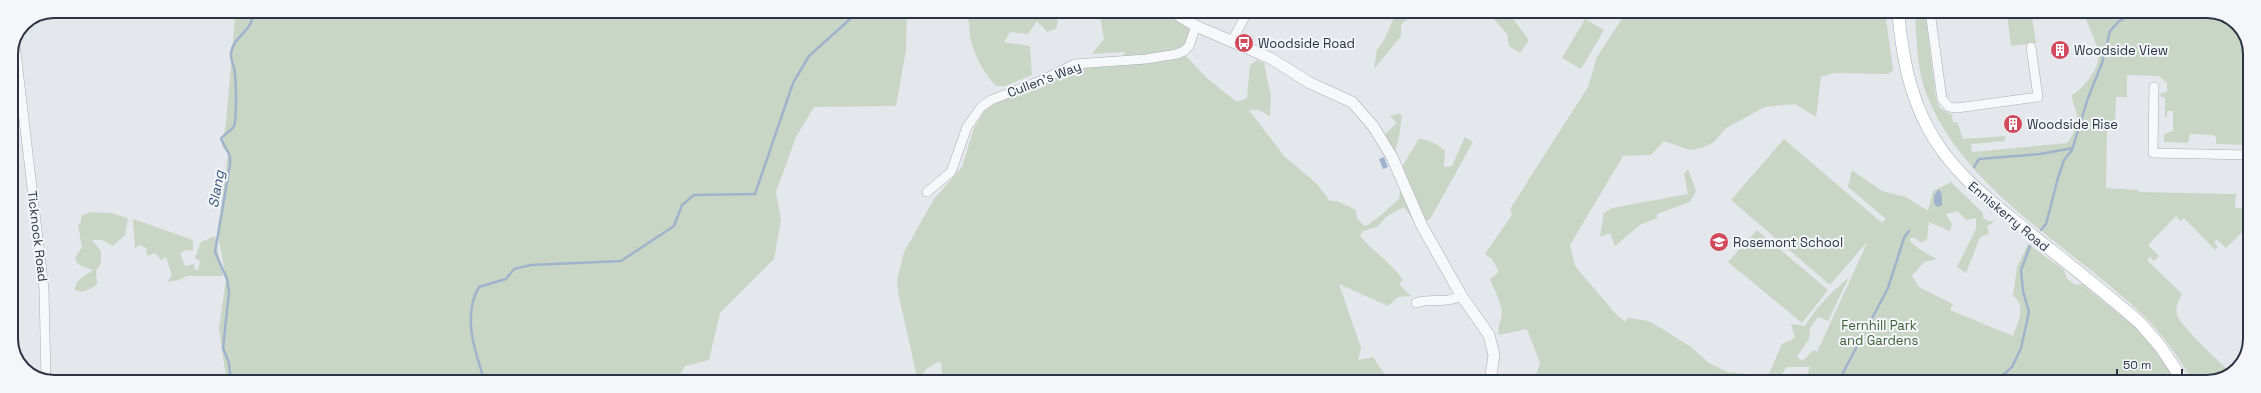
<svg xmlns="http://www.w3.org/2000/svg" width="2261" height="393" viewBox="0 0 2261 393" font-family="'Space Grotesk',sans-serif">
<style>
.green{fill:#c9d6c5}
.water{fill:#9fb4cc}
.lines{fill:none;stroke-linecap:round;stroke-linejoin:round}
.stream{stroke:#9fb4cc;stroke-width:2.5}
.minor-casing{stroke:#a9aeb7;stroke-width:10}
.tertiary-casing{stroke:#a9aeb7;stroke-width:12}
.secondary-casing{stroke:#a9aeb7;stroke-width:13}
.minor{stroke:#f7f8fa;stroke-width:9}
.tertiary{stroke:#f7f8fa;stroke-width:11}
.secondary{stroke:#fff;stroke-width:12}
.labels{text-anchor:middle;stroke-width:4;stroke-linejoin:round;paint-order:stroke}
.poi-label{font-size:13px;fill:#2b3445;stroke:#f4f6f9;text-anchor:start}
.street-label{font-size:13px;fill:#2b3445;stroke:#f4f6f9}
.park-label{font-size:13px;fill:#3f6138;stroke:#f4f6f9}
.water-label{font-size:14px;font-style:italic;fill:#34527a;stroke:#f4f6f9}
.rim{fill:none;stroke:#2b3445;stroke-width:2}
</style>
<rect width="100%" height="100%" fill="#e4e7ec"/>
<g class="green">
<polygon points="110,11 907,11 906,50 896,106 814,107 796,137 776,192 781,220 774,259 720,313 709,360 685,366 676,382 231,382 225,371 219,328 226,279 218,235 228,153 222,146 226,123 235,17 110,13"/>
<path d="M963,11H1045L1052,13L1058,21L1056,29L1047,32L1037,21L1028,34L1010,32L1004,42L1030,46L1032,75L1005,86H996C985,75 973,53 970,37C969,26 971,20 963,11Z"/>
<polygon points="1099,11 1166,11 1190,28 1188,42 1182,49 1131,58 1124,56 1125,52 1092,54 1104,39"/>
<polygon points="1397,11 1415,11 1401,25 1401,36 1374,69 1377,50 1384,40"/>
<polygon points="1493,11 1507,11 1529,40 1520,53 1509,46 1507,34 1494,19"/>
<path d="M1627,11H1885L1893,71L1888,74L1834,73L1821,77L1816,117L1795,104L1765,107L1726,128L1714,142L1702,148L1690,150L1664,141L1651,155L1623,156L1570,245L1575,266L1615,313L1625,322L1628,318L1649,321L1664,330L1691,347L1709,363L1727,372L1768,376L1782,344L1795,338L1791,324L1805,326C1814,309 1834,290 1849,277L1828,321L1818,317L1810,328L1809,339L1797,356L1802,361L1814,350L1817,352L1868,241L1830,285L1731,200L1784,139L1882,223L1886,219L1848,187L1852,170L1882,191L1906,197L1928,211L1933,191L1951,182L1983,213V218L1989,221H1995L1987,226L1989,234L1980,237L1966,273L1957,267L1976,229V218L1967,220L1957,211L1946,214L1952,224L1950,231L1929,222L1927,239L1922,243L1915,238H1910V241L1919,249L1937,259L1924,262L1912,276L1919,287L1953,304L1950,310L2013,336C2018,323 2027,305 2013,296L2017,267L2028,244L2064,270L2067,279L2076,285L2082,284L2135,327L2155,349L2177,382H1804L1810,367H1787L1776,382H1514L1536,375L1540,363L1527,329L1499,335C1496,327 1502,321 1502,313C1501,301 1494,290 1490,279L1499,272L1492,259L1485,254L1512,215L1510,209L1588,87L1597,57Z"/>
<path d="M1915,11H1925L1936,99L1940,108L1952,115L1953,123L1957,122L1963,139L2005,136V141L1971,144L1972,152L2067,143C2074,134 2080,122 2076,111C2074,106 2072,101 2072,95C2083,89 2099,69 2099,55C2099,48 2086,20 2083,11H2213L2238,24L2250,48V145L2216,144V137L2213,135L2190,134L2188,143L2164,142V134L2173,131V111H2167V117H2165V98L2159,96L2162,93L2167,92V83L2159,76L2127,75V97H2116L2115,126L2107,127L2106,188L2139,190V192L2236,194L2235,208H2250V224L2226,248L2217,240L2214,242L2218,247L2215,250L2184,218L2181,221L2176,216L2148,245L2159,256L2154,261L2150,257L2147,260L2182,294C2179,300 2175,308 2177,315C2183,329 2219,361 2231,373L2208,382H2194C2179,359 2164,336 2145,317C2072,246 1969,195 1928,98C1916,70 1917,41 1915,11Z"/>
<polygon points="2020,11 2031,11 2036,43 2011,46 2007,13"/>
<polygon points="1585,19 1604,30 1581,69 1562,58"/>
<path d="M1184,54L1208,79L1237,102L1247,98L1250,65L1257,60L1264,63L1271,96L1270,116L1259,110H1249L1284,156L1316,183L1330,201H1337L1356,210L1357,219L1365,226C1371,225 1392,205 1399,199L1400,191L1405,195L1414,218L1411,217L1404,207L1387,216L1377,227L1363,231L1360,236C1374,252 1391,263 1403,280L1399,284L1411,296L1398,297L1388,306L1339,284L1361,348L1358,360L1373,357L1385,375L1403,382H943L941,363L938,362L926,369L920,378L917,377L899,297L897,281L904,252L934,199L962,167L974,128L985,110L992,105L1033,89L1073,68Z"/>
<polygon points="1397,114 1402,115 1399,137 1394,155 1383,136 1397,123 1390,116"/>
<path d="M1465,137L1473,142L1430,219L1424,223L1401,168L1419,139C1430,140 1437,144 1445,151L1444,167L1452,166Z"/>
<polygon points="1688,169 1696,191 1690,202 1657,214 1657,218 1640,225 1615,246 1610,233 1600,237 1604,213 1612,208 1688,194 1684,174"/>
<path d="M90,212L111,213L128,218L125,235L113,246L102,240H92L101,251V263L96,271L97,284C90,289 83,294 75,290C74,280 86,276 93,270C84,266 79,268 75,258L82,247L78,225L81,222V216Z"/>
<polygon points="133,219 193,240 193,251 185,250 180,253 185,266 194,264 195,269 198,270 200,261 195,258 201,242 215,236 223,276 187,276 179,280 167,282 172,275 166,257 161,260 155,253 147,256 146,248 140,245 135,248"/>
<polygon points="1757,230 1828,290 1802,323 1728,262"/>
<polygon points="1431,377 1436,382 1409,382"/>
</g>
<g class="water">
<polygon points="1384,157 1388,167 1383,169 1379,159"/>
<polygon points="1939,189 1942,195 1942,205 1938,207 1934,204 1934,195"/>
</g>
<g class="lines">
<g class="stream">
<polyline points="1974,167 1979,159 2040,154 2073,148"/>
<polyline points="2041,230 2046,224 2058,178 2064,160 2072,150 2088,98 2102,63 2110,31 2118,22 2134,12 2158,11"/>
<polyline points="1868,326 1888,288 1904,238 1909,231"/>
<path d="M231,382L229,363L223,348L229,292L227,279L215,252L230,165V156L221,139C224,134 232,131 234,126C237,118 236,84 235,74C235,67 230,60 231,53C233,36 255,30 253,11"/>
<path d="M485,382C475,352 462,316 479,287L506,279L514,269L531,265L621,261L674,226L682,205L694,195L755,194L793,83L809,56L859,11"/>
<polyline points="1838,382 1863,335"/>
<polyline points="1995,382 2012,367 2021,348 2029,312 2023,291 2021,270 2030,246"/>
</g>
<defs>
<g id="minor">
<polyline points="1930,11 1942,99 1949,107 1957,108 2038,97 2031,47"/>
<polyline points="1232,41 1248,11"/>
<polyline points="15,44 44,289 46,381"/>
<polyline points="2154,87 2153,153 2250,155"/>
<polyline points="927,192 951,172 967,127 981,107 991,100 1040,81 1075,64 1146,59 1177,54 1184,51 1189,46 1196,26"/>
<path d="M1416,303C1431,297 1447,305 1461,295"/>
</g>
<polyline id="tertiary" points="1171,11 1196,26 1270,58 1310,83 1352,102 1373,126 1392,157 1422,226 1461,295 1489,335 1494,355 1490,382"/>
<path id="secondary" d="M1898,11C1902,52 1908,91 1928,128C1948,166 1978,191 2011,218C2054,253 2098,286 2140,323L2160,346L2184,382"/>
</defs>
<use href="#minor" class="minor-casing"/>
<use href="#tertiary" class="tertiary-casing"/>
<use href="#secondary" class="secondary-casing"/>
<use href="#minor" class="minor"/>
<use href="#tertiary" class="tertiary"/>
<use href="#secondary" class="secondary"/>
</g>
<defs>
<symbol id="bus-disc" viewBox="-11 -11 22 22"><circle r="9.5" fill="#d1495b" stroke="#f4f6f9"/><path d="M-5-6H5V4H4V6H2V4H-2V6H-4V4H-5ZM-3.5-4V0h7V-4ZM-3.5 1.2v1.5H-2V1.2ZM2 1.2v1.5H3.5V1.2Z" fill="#fff"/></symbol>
<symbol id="building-disc" viewBox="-11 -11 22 22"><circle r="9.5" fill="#d1495b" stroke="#f4f6f9"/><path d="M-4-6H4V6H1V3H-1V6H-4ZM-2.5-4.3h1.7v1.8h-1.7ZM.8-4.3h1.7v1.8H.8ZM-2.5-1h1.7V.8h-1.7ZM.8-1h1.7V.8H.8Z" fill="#fff"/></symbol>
<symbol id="school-disc" viewBox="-11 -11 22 22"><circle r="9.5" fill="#d1495b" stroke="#f4f6f9"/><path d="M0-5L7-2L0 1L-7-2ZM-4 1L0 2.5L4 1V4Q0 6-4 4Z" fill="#fff"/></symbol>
</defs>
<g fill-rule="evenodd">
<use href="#bus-disc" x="1233" y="32" width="22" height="22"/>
<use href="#building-disc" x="2049" y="39" width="22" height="22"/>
<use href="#building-disc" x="2002" y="113" width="22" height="22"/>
<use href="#school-disc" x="1708" y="231" width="22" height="22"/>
</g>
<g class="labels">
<g class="poi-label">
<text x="1258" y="48">Woodside Road</text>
<text x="2074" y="55">Woodside View</text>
<text x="2027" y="129">Woodside Rise</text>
<text x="1733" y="247">Rosemont School</text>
</g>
<g class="street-label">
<text transform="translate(1044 79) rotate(-21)" y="5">Cullen's Way</text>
<text transform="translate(2009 216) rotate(40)" y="5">Enniskerry Road</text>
<text transform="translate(38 236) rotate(83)" y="5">Ticknock Road</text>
</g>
<g class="park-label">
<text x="1879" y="330">Fernhill Park<tspan x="1879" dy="15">and Gardens</tspan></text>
</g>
<g class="water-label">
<text transform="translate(216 189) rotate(-80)" y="5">Slang</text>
</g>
</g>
<path d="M0 0H2261V393H0ZM54 18H2207A36 36 0 0 1 2243 54V339A36 36 0 0 1 2207 375H54A36 36 0 0 1 18 339V54A36 36 0 0 1 54 18Z" fill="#f4f6f9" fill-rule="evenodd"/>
<path class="rim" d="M54 18H2207A36 36 0 0 1 2243 54V339A36 36 0 0 1 2207 375H54A36 36 0 0 1 18 339V54A36 36 0 0 1 54 18Z"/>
<path d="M2117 369v6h65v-6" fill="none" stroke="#2b3445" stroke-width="2"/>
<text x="2123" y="369" font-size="12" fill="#2b3445" stroke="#f4f6f9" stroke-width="3" paint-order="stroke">50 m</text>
</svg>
